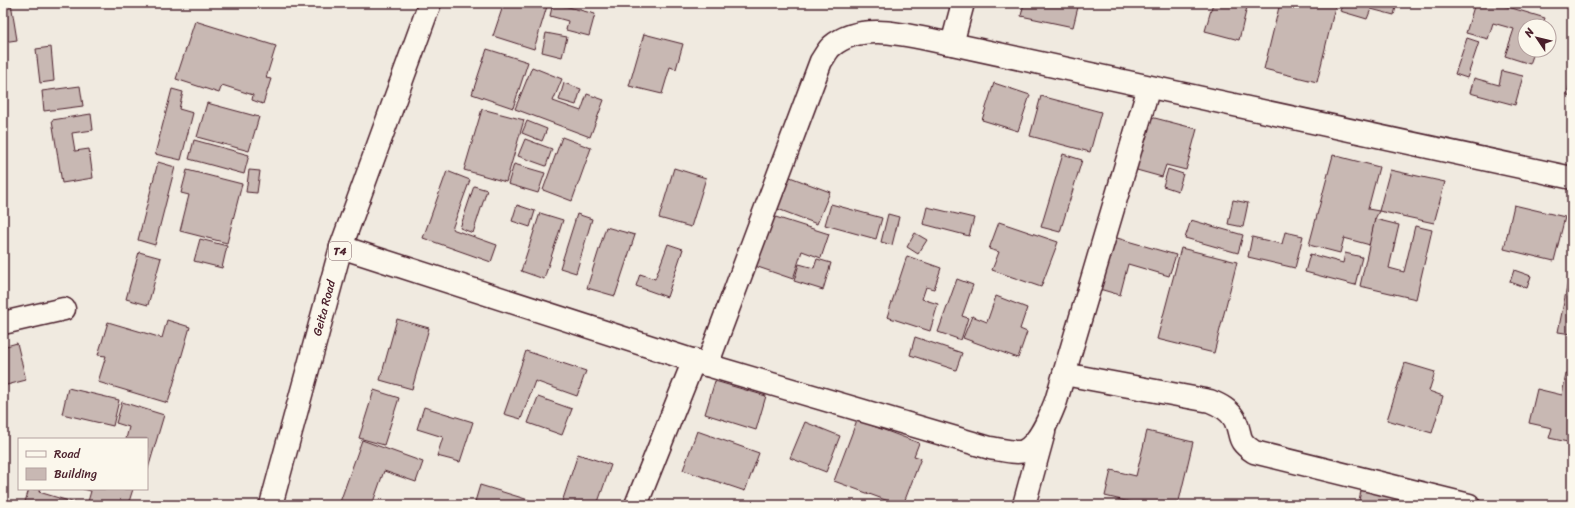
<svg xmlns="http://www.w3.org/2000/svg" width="1575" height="508" viewBox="0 0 1575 508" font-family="Sriracha,sans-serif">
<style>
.building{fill:#c8b8b3;stroke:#4a1f2b}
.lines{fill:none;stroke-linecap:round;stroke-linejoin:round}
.minor-casing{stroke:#4a1f2b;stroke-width:25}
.trunk-casing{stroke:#4a1f2b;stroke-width:25}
.minor{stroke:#fbf7ec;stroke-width:22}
.trunk{stroke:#fbf7ec;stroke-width:22}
.labels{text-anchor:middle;stroke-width:3;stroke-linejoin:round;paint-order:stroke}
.shield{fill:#fbf7ec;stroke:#7f6065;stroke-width:1}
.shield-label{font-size:11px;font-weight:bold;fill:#4a1f2b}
.street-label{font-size:12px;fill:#4a1f2b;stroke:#fbf7ec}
</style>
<rect width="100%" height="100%" fill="#f0eae0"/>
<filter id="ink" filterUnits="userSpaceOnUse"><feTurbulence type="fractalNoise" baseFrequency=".025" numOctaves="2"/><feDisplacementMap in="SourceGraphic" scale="8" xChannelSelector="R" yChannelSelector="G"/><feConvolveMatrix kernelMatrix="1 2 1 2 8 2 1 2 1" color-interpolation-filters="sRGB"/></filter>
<g filter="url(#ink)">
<g class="building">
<polygon points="3,3 11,3 17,40 3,42"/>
<polygon points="504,3 548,3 534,49 493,36"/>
<polygon points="553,3 595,14 589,36 566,30 568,21 550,16"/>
<polygon points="1024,3 1079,3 1073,27 1021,16"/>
<polygon points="1213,3 1248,3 1239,40 1205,31"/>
<polygon points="1280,3 1336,3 1317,82 1264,69"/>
<polygon points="1343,3 1397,3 1394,15 1371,9 1367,19 1340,11"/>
<polygon points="1475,3 1495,3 1545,18 1542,26 1525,26 1525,50 1535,50 1530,64 1505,56 1514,29 1493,23 1488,39 1466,33"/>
<polygon points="195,21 276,46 266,78 271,79 263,104 252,100 253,95 222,85 219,93 176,79"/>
<polygon points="546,33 567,37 562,57 542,52"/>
<polygon points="644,34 683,44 676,69 670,67 662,94 629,86"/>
<polygon points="1467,38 1479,42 1467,78 1455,74"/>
<polygon points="51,47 54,81 40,83 36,49"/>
<polygon points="487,49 528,62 513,108 472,94"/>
<polygon points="532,67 562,79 553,101 581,111 587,94 604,100 590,137 515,109"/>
<polygon points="1502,71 1523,76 1515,105 1470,93 1474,78 1499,85"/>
<polygon points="1572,74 1572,96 1567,95"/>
<polygon points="564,83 581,89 576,105 559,100"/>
<polygon points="994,83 1030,95 1018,131 982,120"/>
<polygon points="80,86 83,106 44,111 42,91"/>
<polygon points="172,89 183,92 179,109 193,113 181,160 155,154"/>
<polygon points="1041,96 1101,112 1090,152 1030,136"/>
<polygon points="207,103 259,117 249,151 197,137"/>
<polygon points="482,109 524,120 506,182 464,170"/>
<polygon points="91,114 93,130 72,133 75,151 89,149 93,178 62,183 52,120"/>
<polygon points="1147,116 1197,129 1186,170 1166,165 1162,177 1133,169"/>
<polygon points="527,121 547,129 542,141 522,133"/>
<polygon points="562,137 591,148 572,201 543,190"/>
<polygon points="525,139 552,149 546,166 518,156"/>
<polygon points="194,140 249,155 244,174 189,159"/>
<polygon points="1063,154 1082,160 1060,232 1041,227"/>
<polygon points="1333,155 1379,167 1368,209 1379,211 1375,219 1370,245 1344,238 1340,253 1309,245"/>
<polygon points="158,162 175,167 155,245 138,240"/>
<polygon points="514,164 545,173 538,193 508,184"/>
<polygon points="674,168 706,178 691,227 659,218"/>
<polygon points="1168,169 1183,174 1178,191 1163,186"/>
<polygon points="187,170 242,184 227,243 180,231 189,195 181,193"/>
<polygon points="249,170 260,171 257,193 246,192"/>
<polygon points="1390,170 1445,182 1434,223 1379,211"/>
<polygon points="447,171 470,180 452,229 497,245 491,262 423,238"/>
<polygon points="782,174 830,192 817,224 770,206"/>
<polygon points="474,186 487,190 473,233 460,228"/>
<polygon points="1233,200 1248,203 1243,227 1228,224"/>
<polygon points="831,204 882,218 876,239 825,225"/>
<polygon points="517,205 535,211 530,227 512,221"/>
<polygon points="1514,205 1565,217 1554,261 1504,249"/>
<polygon points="927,207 974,218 969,236 923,224"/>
<polygon points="540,213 563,220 544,279 521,271"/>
<polygon points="577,214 592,219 576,273 560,268"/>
<polygon points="766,214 829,234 821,258 802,251 793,279 749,264"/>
<polygon points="888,214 899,217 892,245 881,242"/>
<polygon points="1375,219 1399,225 1389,268 1404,272 1415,226 1432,230 1416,299 1360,286"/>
<polygon points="1191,220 1243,235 1238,253 1185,238"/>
<polygon points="999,222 1058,242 1041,287 992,270 999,252 989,249"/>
<polygon points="606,227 635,235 615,296 587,288"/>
<polygon points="1285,232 1303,236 1295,268 1248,257 1252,237 1282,244"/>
<polygon points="915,233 927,240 918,254 907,247"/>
<polygon points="1110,236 1176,255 1169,276 1128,264 1120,295 1096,288"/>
<polygon points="200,239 227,246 222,268 194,261"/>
<polygon points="668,244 683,249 667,297 636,286 640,274 655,279"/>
<polygon points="1181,248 1237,262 1214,353 1157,339"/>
<polygon points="139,252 161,258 148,305 126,299"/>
<polygon points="1345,253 1362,257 1355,285 1305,272 1310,254 1343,263"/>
<polygon points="907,256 941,268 934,289 926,287 922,299 938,304 930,331 887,317"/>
<polygon points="817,259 831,263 823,290 794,281 799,264 814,268"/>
<polygon points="1572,262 1572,334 1558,332"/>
<polygon points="1514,270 1531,276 1527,288 1510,282"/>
<polygon points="957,279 973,285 962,316 968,318 961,340 938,332"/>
<polygon points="996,296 1027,308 1020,329 1027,332 1018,358 963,338 972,316 987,322"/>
<polygon points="397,319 429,328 412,389 380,380"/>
<polygon points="167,320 190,327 168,403 98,382 106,356 98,355 108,322 162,338"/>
<polygon points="915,337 962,353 956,370 910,355"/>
<polygon points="17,343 26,380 3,386 3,347"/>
<polygon points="526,351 586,371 577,396 535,381 521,419 504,414"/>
<polygon points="1405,363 1435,372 1429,391 1443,396 1432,433 1387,420"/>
<polygon points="1566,374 1572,375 1572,443 1549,438 1552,428 1529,423 1537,389 1562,395"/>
<polygon points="715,381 766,396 756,430 705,414"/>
<polygon points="68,388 119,400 113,426 62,414"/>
<polygon points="374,390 399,398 384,445 359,438"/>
<polygon points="538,397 572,409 562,435 528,423"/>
<polygon points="122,402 164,415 147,472 147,439 126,439 129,427 116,423"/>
<polygon points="424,407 473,422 460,462 437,456 443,437 417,429"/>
<polygon points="857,420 919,443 914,456 921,458 903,505 899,505 834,481"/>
<polygon points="805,422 840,436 826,472 790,458"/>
<polygon points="697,431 759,453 745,491 683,470"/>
<polygon points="1147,431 1193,442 1178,505 1142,505 1105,496 1111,470 1136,476"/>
<polygon points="362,440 423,462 416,482 384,471 372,505 347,505 340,502"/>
<polygon points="578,454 611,465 597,505 561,505"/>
<polygon points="480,485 532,501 531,505 474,505"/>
<polygon points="1362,486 1414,499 1413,505 1358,505"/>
<polygon points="29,489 40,489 39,492 82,505 24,505"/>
<polygon points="83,489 133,489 128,505 87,505 91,491"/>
</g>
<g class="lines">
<defs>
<g id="minor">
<polyline points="952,44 963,3"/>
<path d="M341,247L707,365L990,448C998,449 1016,454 1024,451C1040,443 1050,416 1056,401L1149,87"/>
<polyline points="3,323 64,309"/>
<path d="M707,365L821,61C825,56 827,50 832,46C863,19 916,38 952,44L1572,178"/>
<path d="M1064,374L1210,401C1220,405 1230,410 1235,420C1243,437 1235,439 1254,452L1469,505"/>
<polyline points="636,505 694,360"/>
<polyline points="1024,505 1044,432"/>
</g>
<polyline id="trunk" points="271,505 341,247 430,3"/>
</defs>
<use href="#minor" class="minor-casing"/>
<use href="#trunk" class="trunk-casing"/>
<use href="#minor" class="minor"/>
<use href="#trunk" class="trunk"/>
</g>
</g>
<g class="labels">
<rect class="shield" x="329" y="242" width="22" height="18" rx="3"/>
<g class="shield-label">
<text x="340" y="255">T4</text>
</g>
<g class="street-label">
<text transform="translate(324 308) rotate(-75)" y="4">Geita Road</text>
</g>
</g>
<rect width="1575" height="508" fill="none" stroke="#fbf7ec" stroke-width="16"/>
<rect x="8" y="8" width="1559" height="492" fill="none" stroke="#4a1f2b" stroke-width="1.5" filter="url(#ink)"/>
<rect x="18" y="438" width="130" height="52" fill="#fbf7ec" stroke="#b4a19f"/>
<rect x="26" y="451" width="20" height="6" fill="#fbf7ec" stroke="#b4a19f"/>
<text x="54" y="458" font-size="12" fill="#4a1f2b">Road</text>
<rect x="26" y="468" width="20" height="12" fill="#c8b8b3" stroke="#b4a19f"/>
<text x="54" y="478" font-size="12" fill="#4a1f2b">Building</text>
<g transform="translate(1537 38) rotate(305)"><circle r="19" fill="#fbf7ec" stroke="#b4a19f"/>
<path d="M0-3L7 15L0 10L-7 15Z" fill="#4a1f2b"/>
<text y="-6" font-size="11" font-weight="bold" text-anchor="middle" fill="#4a1f2b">N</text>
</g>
</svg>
